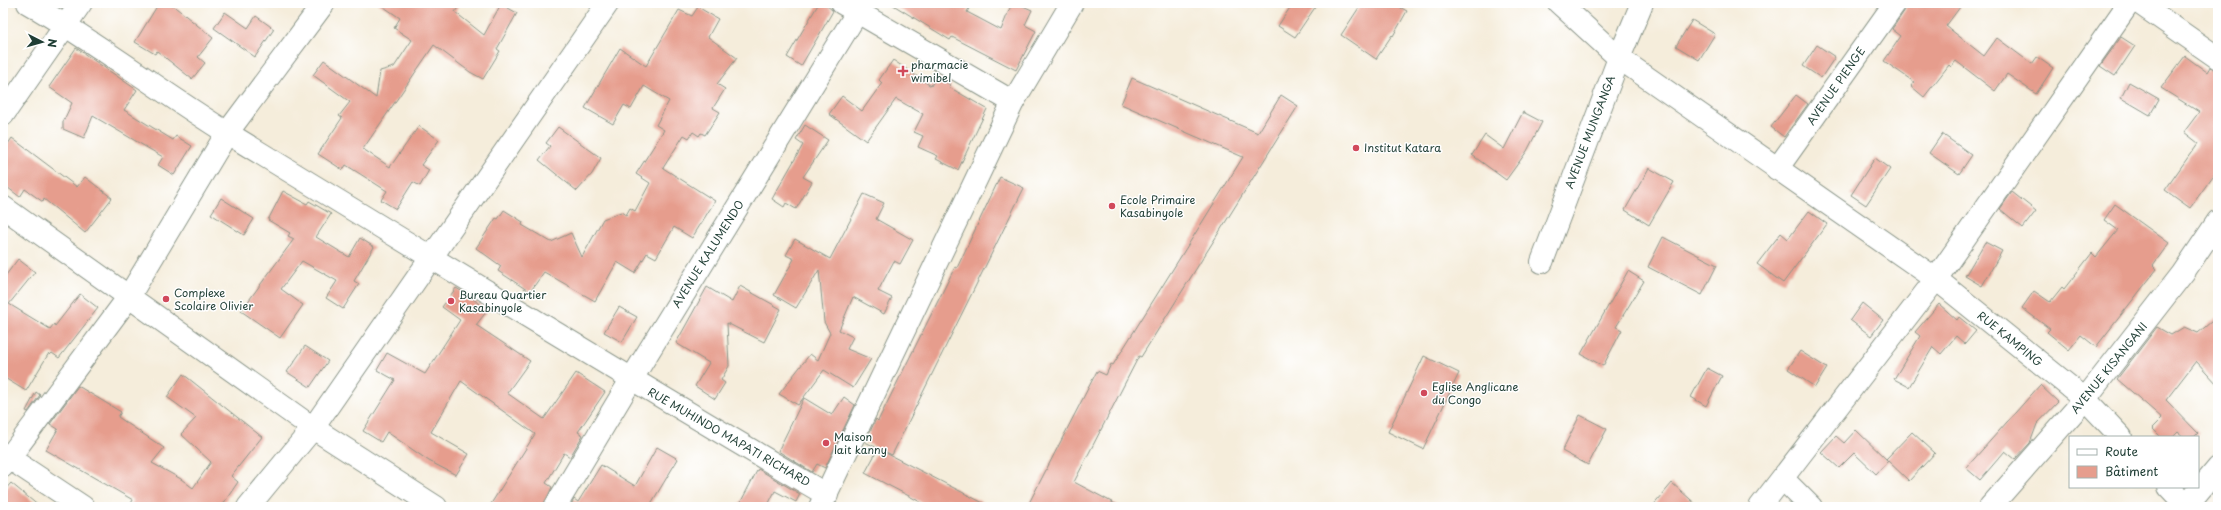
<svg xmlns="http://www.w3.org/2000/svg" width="2221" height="510" viewBox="0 0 2221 510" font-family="'Playpen Sans',sans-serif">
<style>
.building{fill:#e69d8d}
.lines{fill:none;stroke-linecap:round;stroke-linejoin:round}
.street-casing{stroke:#8a9588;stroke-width:24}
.secondary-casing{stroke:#8a9588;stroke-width:24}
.street{stroke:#fff;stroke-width:22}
.secondary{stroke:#fff;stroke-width:22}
.poi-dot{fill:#d1495b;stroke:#fff;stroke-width:1.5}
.labels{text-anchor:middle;stroke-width:3;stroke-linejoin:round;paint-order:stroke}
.poi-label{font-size:11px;fill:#1f3d34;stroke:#fff;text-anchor:start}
.street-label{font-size:11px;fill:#1f3d34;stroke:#fff}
</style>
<rect width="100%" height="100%" fill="#fff"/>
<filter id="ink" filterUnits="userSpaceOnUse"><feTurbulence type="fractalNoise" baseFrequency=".025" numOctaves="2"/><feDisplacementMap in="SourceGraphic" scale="8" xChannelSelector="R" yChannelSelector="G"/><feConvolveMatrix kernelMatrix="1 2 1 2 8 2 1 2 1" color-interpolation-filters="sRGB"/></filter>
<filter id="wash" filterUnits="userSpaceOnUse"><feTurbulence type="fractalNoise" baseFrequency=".012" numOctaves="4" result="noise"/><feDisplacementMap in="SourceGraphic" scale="16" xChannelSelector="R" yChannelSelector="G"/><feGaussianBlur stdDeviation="0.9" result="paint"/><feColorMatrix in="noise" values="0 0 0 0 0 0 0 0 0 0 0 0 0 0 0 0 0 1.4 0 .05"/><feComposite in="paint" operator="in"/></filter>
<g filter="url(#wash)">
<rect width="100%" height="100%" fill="#f5eddb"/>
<g id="blocks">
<g class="building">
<polygon points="159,3 170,3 213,38 198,57 205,63 192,79 157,51 155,54 135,42"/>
<polygon points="378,3 461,3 455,12 484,35 501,4 517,13 497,49 500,51 483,79 470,72 434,45 363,149 390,167 419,126 439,140 421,165 429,170 420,186 413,182 396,209 381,200 387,191 346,165 343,170 318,154 342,118 339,116 350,102 313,75 324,60 376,98 380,71 394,67 412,40 394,28 400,18"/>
<polygon points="819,3 824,3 833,11 801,66 787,57"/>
<polygon points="890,3 972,3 967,12 1001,30 1012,3 1016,3 1032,10 1025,25 1036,31 1016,70 952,37 950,40"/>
<polygon points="1293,3 1318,3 1295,37 1278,26"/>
<polygon points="1362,3 1392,3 1407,11 1393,36 1392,35 1376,59 1341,35"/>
<polygon points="1907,3 1963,3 1946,26 1984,56 1997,38 2032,64 2037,57 2053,68 2036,94 2007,74 1995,91 1956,61 1951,67 1949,65 1924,97 1911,86 1914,82 1884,61 1901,36 1892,29 1905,10"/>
<polygon points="698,7 718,19 708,37 737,58 717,84 725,89 713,108 720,112 705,135 701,133 699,136 693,132 689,138 684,135 663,168 715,201 692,238 674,227 656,258 647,253 635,273 617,262 595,301 544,272 530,292 498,271 501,266 476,248 496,218 498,219 504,210 523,222 522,225 551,242 571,233 582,257 603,219 621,212 626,215 630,208 635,211 650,183 636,174 664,130 656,125 669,101 644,86 631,109 624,105 613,124 585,108 620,48 646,66 679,10 692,16"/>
<polygon points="225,12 248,28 256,16 274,29 255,57 214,28"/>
<polygon points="1692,20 1715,34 1699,60 1676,46"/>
<polygon points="2121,37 2135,46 2115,76 2100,66"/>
<polygon points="1817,45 1835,57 1821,78 1803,66"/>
<polygon points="76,48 137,90 124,110 173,140 176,136 192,146 174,175 158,165 163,157 93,116 84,138 63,129 63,122 72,103 49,87"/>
<polygon points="2185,56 2207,72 2210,67 2218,70 2218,169 2190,208 2165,190 2198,143 2184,132 2199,112 2161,88"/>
<polygon points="893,60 931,86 936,76 951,85 949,87 987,109 958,170 936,159 938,156 918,147 923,136 914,132 923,114 896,99 866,141 829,114 842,96 862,111 882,83 879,80"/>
<polygon points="1132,78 1258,133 1281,95 1298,106 1141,357 1139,356 1074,482 1121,507 1027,507 1097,371 1106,375 1111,364 1113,365 1243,157 1121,104"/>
<polygon points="2129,82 2159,99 2150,115 2121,98"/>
<polygon points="1796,95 1808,104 1784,137 1771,127"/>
<polygon points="1523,112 1542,122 1527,151 1506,180 1472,155 1485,135 1504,149"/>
<polygon points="805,125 828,140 803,177 812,182 796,209 786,203 784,207 772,199 803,145 796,140"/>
<polygon points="558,127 601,158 592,174 577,191 539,160 550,146 546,143"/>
<polygon points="1942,134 1972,155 1959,174 1929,153"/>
<polygon points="12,138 77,187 85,177 112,198 85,233 44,199 43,202 25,189 20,197 3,184 3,151"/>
<polygon points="1875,158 1890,169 1866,205 1851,195"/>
<polygon points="1649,168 1674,182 1649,225 1625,210"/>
<polygon points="1000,177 1024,188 892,455 865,442 876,419 878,421 955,267 957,268"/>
<polygon points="283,191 307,204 309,201 331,214 316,237 349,257 360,238 374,247 354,281 359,284 343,309 326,298 337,281 302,261 281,289 303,305 280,338 241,311 294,239 288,236 290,233 268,220"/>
<polygon points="2012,192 2036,211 2023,228 2000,209"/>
<polygon points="864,194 884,203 876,219 913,240 900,264 894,261 878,291 892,298 884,314 853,297 839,330 853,337 847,349 871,359 853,388 824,370 798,405 779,394 810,354 818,360 830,333 824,322 819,270 796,308 774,295 794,259 786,255 795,239 830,259"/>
<polygon points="221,198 254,219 244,235 211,214"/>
<polygon points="2115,204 2169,243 2153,265 2157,269 2096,347 2081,335 2069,350 2047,332 2050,329 2022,308 2034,291 2050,302 2062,287 2064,289 2092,253 2096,257 2118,230 2104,220"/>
<polygon points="1809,211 1827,224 1783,283 1757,264 1781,233 1788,239"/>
<polygon points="1663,237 1717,265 1702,295 1648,267"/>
<polygon points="1985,242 2002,251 1982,286 1965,276"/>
<polygon points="18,259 35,272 9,304 50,329 54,324 55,326 80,294 98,308 59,358 52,353 50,355 49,353 26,391 3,377 3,279"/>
<polygon points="1628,271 1644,281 1616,327 1622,330 1603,366 1581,354"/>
<polygon points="740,286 781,309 764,342 727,323 729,366 721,380 725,383 715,399 695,386 709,363 676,343 707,287 732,302"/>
<polygon points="456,288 470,296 487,311 476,325 530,361 507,393 544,419 576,373 605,392 578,432 583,435 570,457 564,453 546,483 552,487 543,507 489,507 535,434 461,381 431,432 469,454 456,475 429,461 387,432 381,442 363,431 395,380 377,370 387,353 425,374 460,320 442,307"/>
<polygon points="1862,303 1883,320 1871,336 1850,320"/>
<polygon points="1939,304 1957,320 1959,317 1976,331 1965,344 1956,336 1941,354 1933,347 1909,387 1894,379 1920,336 1915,332"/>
<polygon points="619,307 637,317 622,342 604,332"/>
<polygon points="2218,316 2218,385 2196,361 2166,400 2198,433 2194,437 2184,437 2178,432 2173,437 2161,437 2152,428 2162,418 2117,379 2157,327 2171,335 2184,327 2198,333"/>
<polygon points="305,346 328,361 310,387 287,372"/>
<polygon points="1800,351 1827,368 1815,387 1788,369"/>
<polygon points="1424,356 1459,373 1423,449 1388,432"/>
<polygon points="1707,368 1722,376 1706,406 1691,397"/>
<polygon points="183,374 262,437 231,476 238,482 221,507 129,507 133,500 46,450 58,429 50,424 78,386 121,412 118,417 164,448 152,463 181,479 193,488 211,462 181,434 196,418 167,397"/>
<polygon points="2040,385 2058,402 2037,424 2030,443 2015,459 2005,451 1980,480 1966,468"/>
<polygon points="36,392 40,395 28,412 26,411"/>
<polygon points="844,397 855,405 825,468 817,464 812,472 778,451 804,398 832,415"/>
<polygon points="1580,415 1607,429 1588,465 1562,451"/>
<polygon points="1856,430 1888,461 1876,474 1854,453 1839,468 1821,452 1836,436 1844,443"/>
<polygon points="1912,432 1935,453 1909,481 1886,459"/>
<polygon points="657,447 678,459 649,507 570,507 574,499 578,502 601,465 635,486"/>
<polygon points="878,449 991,507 930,507 865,473"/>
<polygon points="758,469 800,494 796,502 775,491 767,507 738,507"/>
<polygon points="11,483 40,507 3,507 3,492"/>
<polygon points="1672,483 1699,507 1652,507"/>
</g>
</g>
</g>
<g filter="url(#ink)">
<use href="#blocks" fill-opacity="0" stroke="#8a9588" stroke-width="1"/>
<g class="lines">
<defs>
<g id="street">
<path d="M28,3C98,43 161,92 229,134C428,256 626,377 827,495"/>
<polyline points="842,3 1013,102"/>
<polyline points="1559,3 1619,58 1936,279 2085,399 2121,437"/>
<polyline points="2139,3 2218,58"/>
<polyline points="3,115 81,3"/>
<polyline points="1777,169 1895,3"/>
<polyline points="3,207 313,428 436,507"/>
<polyline points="1542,262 1619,58 1642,3"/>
<polyline points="3,454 83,507"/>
<polyline points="3,466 128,298 227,133 324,3"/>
<polyline points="1783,479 1811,507"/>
<polyline points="2169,487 2188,507"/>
<polyline points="2187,505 2218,468"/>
<polyline points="248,507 313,428 608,3"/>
<polyline points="555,507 631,380 863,3"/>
<polyline points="1760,507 1936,279 2129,3"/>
<polyline points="1990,507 2085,399 2183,273 2218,221"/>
</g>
<polyline id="secondary" points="820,507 1013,102 1072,3"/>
</defs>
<use href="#street" class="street-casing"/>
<use href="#secondary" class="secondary-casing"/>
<use href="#street" class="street"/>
<use href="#secondary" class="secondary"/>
</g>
</g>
<g class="poi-dot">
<path d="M901 65h4v4h4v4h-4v4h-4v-4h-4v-4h4z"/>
<circle cx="1356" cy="148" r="4"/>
<circle cx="1112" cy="206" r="4"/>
<circle cx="166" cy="299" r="4"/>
<circle cx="451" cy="301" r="4"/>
<circle cx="1424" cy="393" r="4"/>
<circle cx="826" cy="443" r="4"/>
</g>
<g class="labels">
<g class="poi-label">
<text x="911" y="69">pharmacie<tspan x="911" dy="13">wimibel</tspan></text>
<text x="1364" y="152">Institut Katara</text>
<text x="1120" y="204">Ecole Primaire<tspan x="1120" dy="13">Kasabinyole</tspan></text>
<text x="174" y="297">Complexe<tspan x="174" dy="13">Scolaire Olivier</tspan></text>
<text x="459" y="299">Bureau Quartier<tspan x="459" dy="13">Kasabinyole</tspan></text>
<text x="1432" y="391">Eglise Anglicane<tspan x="1432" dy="13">du Congo</tspan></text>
<text x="834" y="441">Maison<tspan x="834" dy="13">lait kanny</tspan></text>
</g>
<g class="street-label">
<text transform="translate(1836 86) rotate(-55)" y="4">AVENUE PIENGE</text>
<text transform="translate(1590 132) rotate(-69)" y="4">AVENUE MUNGANGA</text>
<text transform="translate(708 254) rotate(-58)" y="4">AVENUE KALUMENDO</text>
<text transform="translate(2010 339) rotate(39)" y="4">RUE KAMPING</text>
<text transform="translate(2109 368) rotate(-51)" y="4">AVENUE KISANGANI</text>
<text transform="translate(729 437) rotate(30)" y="4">RUE MUHINDO MAPATI RICHARD</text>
</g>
</g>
<rect width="2221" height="510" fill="none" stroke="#fff" stroke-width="16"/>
<rect x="2069" y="436" width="130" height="52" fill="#ffffff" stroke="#a5b1ae"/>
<rect x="2077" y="449" width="20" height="6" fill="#ffffff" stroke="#a5b1ae"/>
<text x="2105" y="456" font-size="12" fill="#1f3d34">Route</text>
<rect x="2077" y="466" width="20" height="12" fill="#e69d8d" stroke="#a5b1ae"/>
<text x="2105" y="476" font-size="12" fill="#1f3d34">Bâtiment</text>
<g transform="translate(42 42) rotate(96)" stroke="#ffffff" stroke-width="3" paint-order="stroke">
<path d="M0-3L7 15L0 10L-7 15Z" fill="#1f3d34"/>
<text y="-6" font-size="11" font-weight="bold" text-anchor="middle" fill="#1f3d34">N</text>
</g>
</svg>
